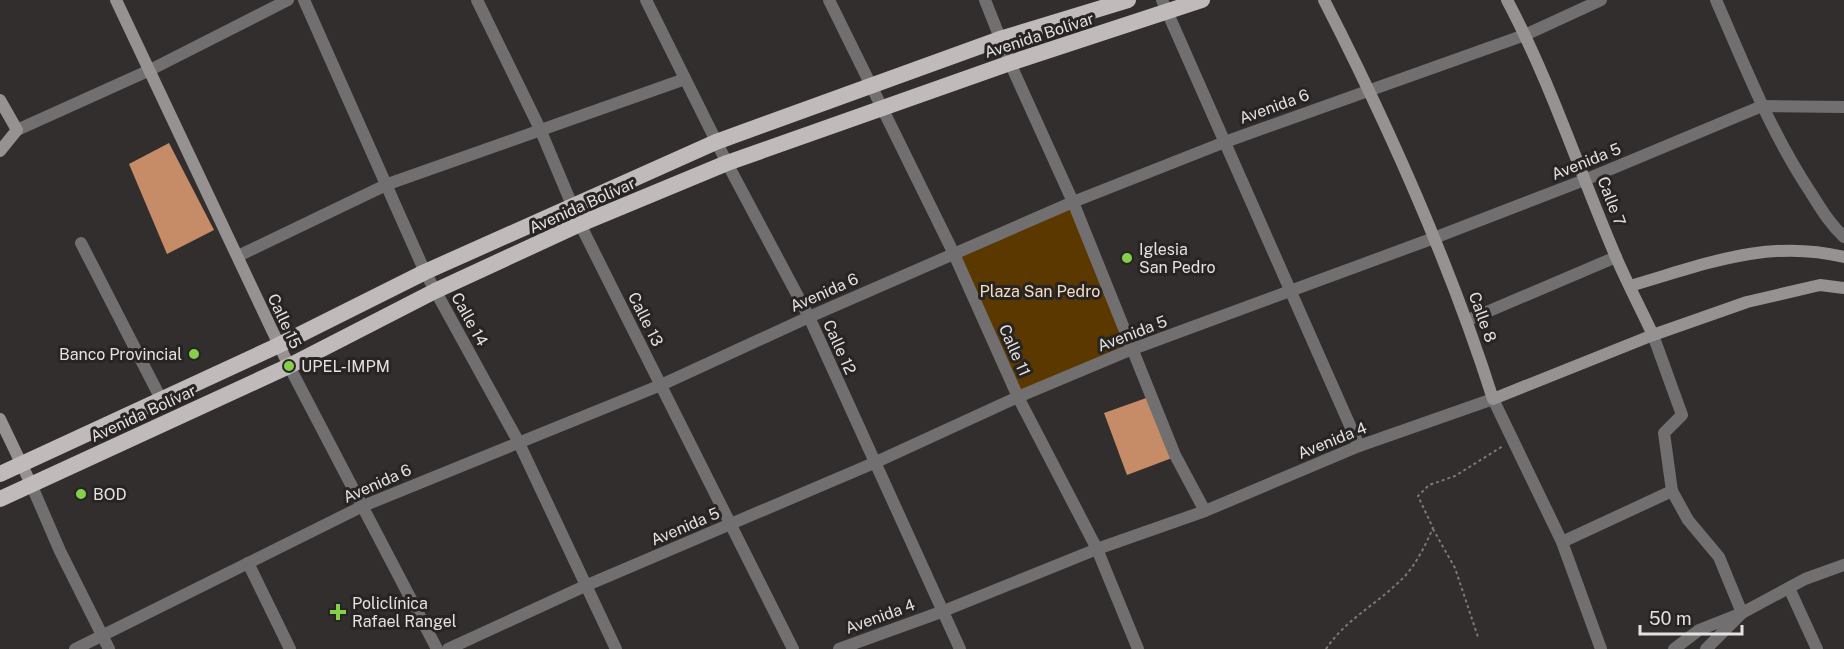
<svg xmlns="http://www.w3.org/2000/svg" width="1844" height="649" viewBox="0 0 1844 649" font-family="'Public Sans',sans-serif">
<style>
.green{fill:#5a3800}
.building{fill:#c68c67}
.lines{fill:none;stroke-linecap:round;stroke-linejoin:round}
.path{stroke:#7d7979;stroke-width:2;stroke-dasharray:3 3;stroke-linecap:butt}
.minor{stroke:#716f6f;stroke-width:12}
.tertiary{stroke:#716f6f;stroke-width:12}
.secondary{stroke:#969292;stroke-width:12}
.trunk{stroke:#c0baba;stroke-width:16}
.poi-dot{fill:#86cf4b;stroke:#282423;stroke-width:2}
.labels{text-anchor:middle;stroke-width:6;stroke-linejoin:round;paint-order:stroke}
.street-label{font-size:16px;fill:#e4e1e1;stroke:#282423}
.poi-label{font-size:16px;fill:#e4e1e1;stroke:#282423;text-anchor:start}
.park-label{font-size:16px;fill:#f6dec0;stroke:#282423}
</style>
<rect width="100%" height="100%" fill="#322e2d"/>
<polygon class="green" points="1073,202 1130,350 1018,397 954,255"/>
<g class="building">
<polygon points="169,143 214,230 167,254 129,164"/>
<polygon points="1149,397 1172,458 1127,475 1104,413"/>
</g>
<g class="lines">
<g class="path">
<polyline points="1433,529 1455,568 1478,637"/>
<path d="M1326,649C1345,620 1377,604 1401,580C1415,567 1425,546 1433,528L1418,496L1429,485L1455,476L1503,446"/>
</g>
<g class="minor">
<polyline points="304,0 425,272 518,441 616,649"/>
<polyline points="477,0 540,129 580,224 793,649"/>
<polyline points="646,0 727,163 809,317 960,649"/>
<polyline points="829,0 954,254 1018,397 1097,549 1138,649"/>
<polyline points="985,0 1010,63 1073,202 1175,455 1205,511"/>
<polyline points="1162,0 1359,446"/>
<path d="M1716,0C1745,66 1771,133 1811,193C1821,209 1830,224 1844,237"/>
<polyline points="17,130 150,70 288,0"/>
<polyline points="81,243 161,399"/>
<polyline points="238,256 388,184 685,79"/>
<polyline points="1468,320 1616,257"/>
<polyline points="289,366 437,649"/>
<polyline points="31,484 60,551 109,649"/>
<polyline points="1562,542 1672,491"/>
<polyline points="248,563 290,649"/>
<polyline points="1789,588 1817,649"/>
<polyline points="75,649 363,506 661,385 809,317 1073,202 1225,142 1525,35 1601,0"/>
<polyline points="448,649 585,586 874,463 1018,397 1130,350 1434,238 1587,179 1762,106 1844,107"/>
<polyline points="839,649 941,612 1097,549 1205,511 1359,446 1493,399"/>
<polyline points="1674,649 1699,630 1742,613 1805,579 1844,565"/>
</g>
<g class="tertiary">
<polyline points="1653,335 1682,415 1664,433 1672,491 1688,520 1719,557 1742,613 1706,649"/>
<polyline points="1493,399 1562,542 1601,649"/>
</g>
<g class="secondary">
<polyline points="116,0 289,366"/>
<path d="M1324,0C1390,129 1449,261 1493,399L1653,335L1747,302L1820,285L1844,288"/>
<path d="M1507,0C1551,83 1579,171 1616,257C1627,283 1641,309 1653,335"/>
<polyline points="0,100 17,130 0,151"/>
<path d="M1630,286C1703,265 1767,238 1844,257"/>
<polyline points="0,419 31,484"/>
</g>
<g class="trunk">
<polyline points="0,474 277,346 425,272 716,142 1000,39 1128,0"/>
<polyline points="0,499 289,366 435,291 580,224 727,163 1010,63 1202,0"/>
</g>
</g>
<g class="poi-dot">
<circle cx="1127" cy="258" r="6"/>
<circle cx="194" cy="354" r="6"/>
<circle cx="289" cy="366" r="6"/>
<circle cx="81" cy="494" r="6"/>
<path d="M335 603h6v6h6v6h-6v6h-6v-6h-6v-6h6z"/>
</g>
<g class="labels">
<g class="street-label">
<text transform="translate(1039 35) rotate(-18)" y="6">Avenida Bolívar</text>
<text transform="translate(1274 106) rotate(-20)" y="6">Avenida 6</text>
<text transform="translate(1586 161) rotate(-22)" y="6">Avenida 5</text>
<text transform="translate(1612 201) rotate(69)" y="6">Calle 7</text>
<text transform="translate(582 205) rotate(-24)" y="6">Avenida Bolívar</text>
<text transform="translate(824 292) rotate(-24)" y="6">Avenida 6</text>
<text transform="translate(1483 317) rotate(70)" y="6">Calle 8</text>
<text transform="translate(470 319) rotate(61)" y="6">Calle 14</text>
<text transform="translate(646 319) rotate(63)" y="6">Calle 13</text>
<text transform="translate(285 321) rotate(65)" y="6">Calle 15</text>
<text transform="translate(1132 333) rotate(-21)" y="6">Avenida 5</text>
<text transform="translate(840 347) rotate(66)" y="6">Calle 12</text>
<text transform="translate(1015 350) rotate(66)" y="6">Calle 11</text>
<text transform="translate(143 413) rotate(-25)" y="6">Avenida Bolívar</text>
<text transform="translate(1332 440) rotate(-22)" y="6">Avenida 4</text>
<text transform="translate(377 483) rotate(-24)" y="6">Avenida 6</text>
<text transform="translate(685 526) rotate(-23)" y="6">Avenida 5</text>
<text transform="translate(880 616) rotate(-20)" y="6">Avenida 4</text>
</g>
<g class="poi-label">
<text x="1139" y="255">Iglesia<tspan x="1139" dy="18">San Pedro</tspan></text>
<text x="182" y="360" text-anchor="end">Banco Provincial</text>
<text x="301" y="372">UPEL-IMPM</text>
<text x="93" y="500">BOD</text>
<text x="352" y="609">Policlínica<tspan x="352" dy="18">Rafael Rangel</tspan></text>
</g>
<g class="park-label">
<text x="1040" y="297">Plaza San Pedro</text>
</g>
</g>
<path d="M1640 625v9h102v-9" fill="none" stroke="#e4e1e1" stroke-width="3"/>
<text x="1649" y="625" font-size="18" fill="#e4e1e1" stroke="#282423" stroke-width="4.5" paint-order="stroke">50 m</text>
</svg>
